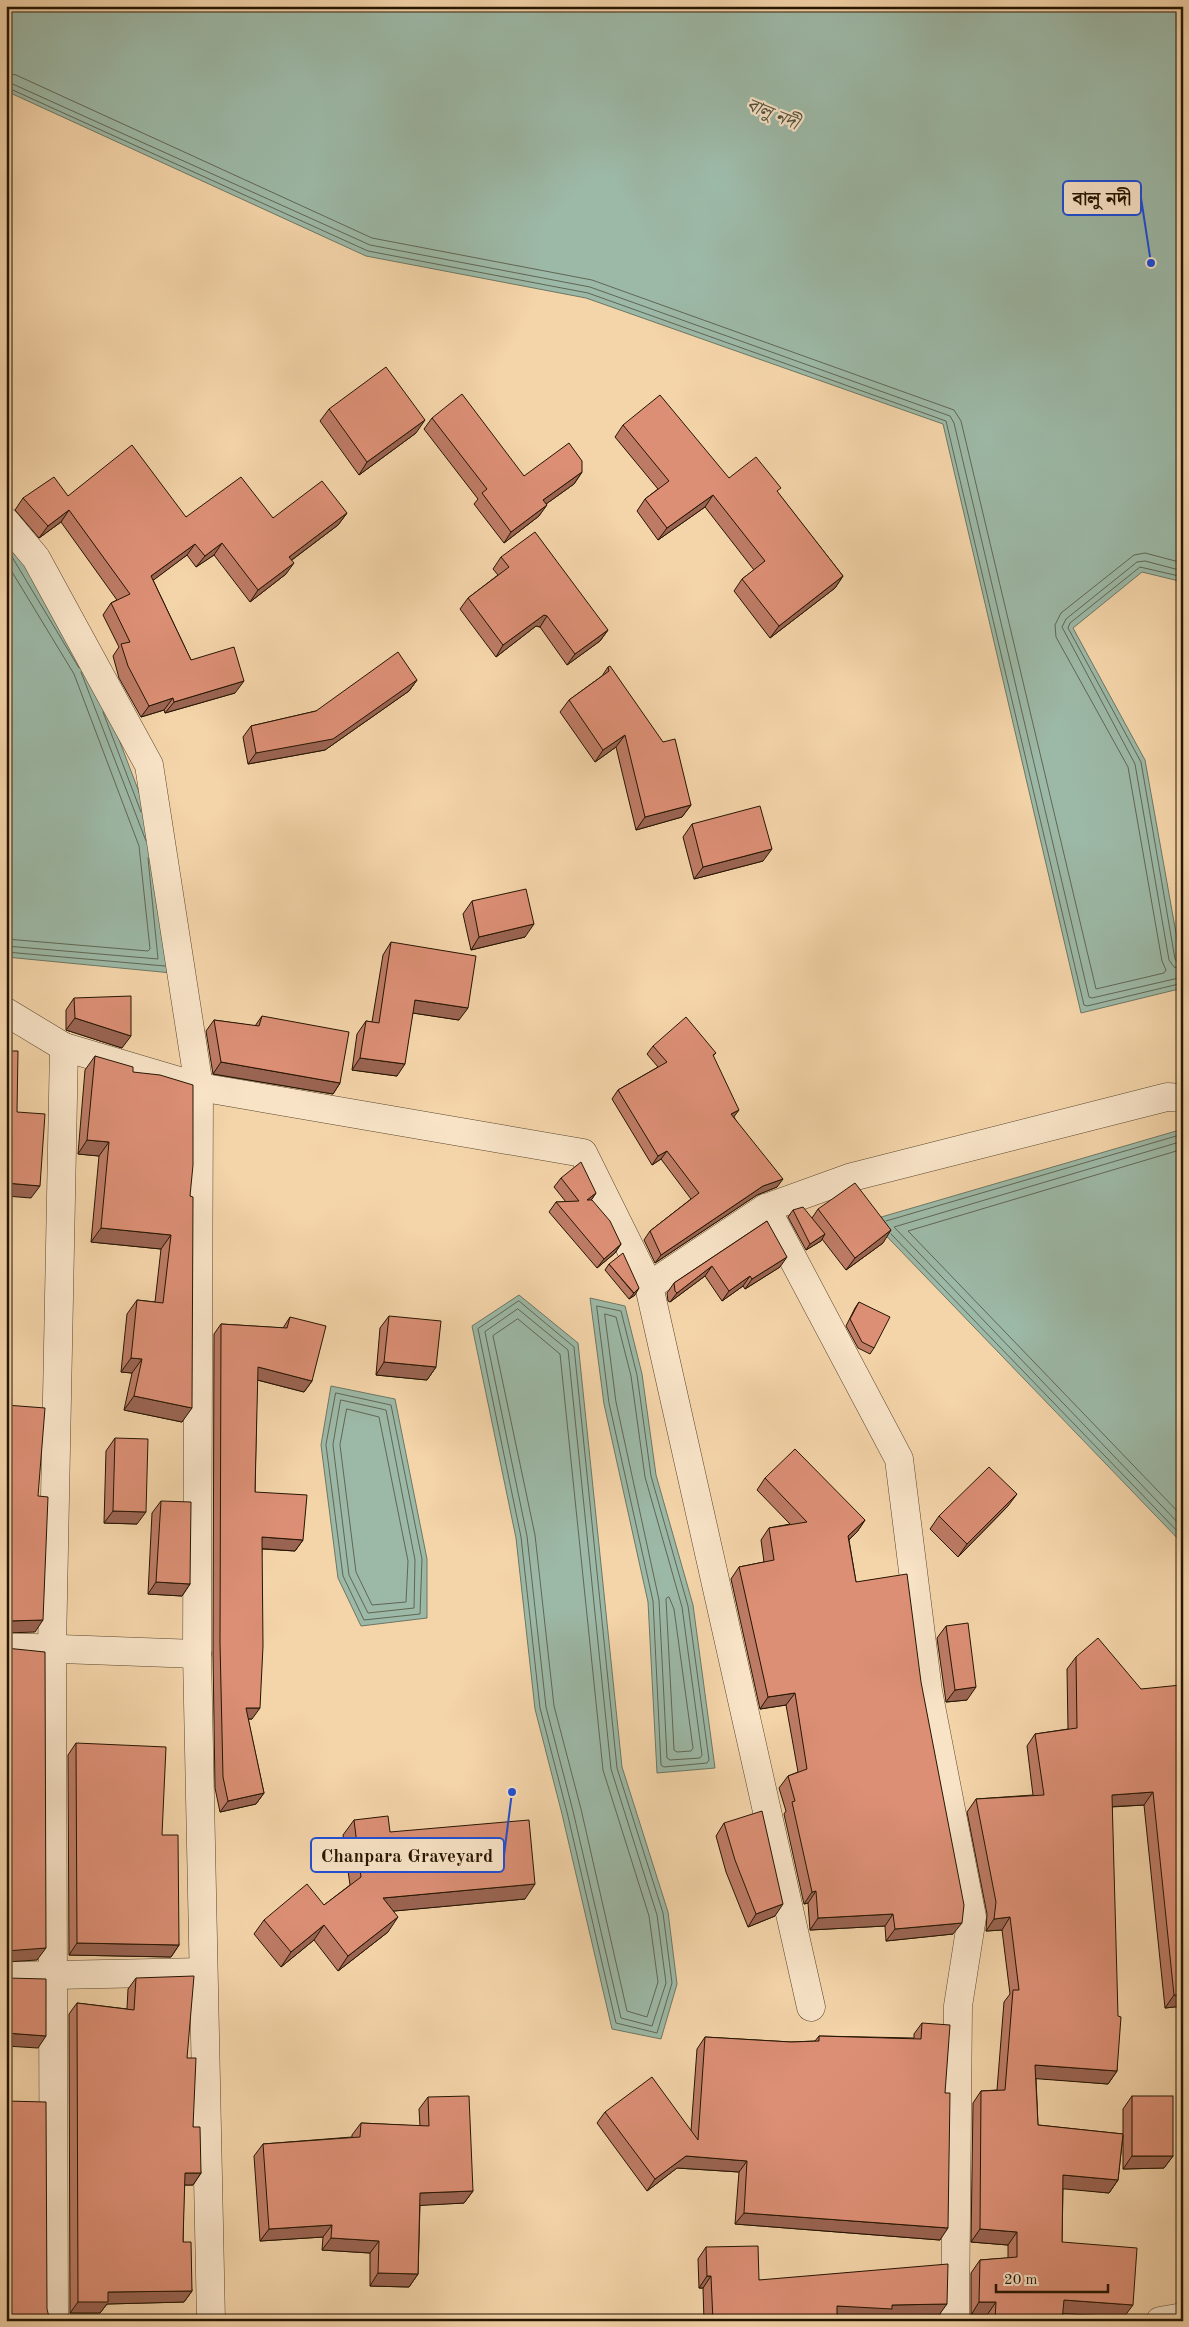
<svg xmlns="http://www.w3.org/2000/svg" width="1189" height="2327" viewBox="0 0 1189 2327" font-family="'Old Standard TT','Noto Serif Bengali',serif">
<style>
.water{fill:#9cb8a6;stroke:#6c7764}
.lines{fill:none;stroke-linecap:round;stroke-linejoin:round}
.shore{stroke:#606654;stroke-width:1}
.minor-casing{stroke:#59452b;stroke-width:29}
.minor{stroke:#f8e3c7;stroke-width:28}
.wall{fill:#bd7b65;stroke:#251501}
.shaded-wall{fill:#9a6452;stroke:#251501}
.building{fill:#dc8f75;stroke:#251501}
.labels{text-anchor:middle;stroke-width:4.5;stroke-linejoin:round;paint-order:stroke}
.water-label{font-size:19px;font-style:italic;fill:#4f4e3b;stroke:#f8e3c7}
.leader{fill:none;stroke:#1d4ed8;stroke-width:2}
.callout-dot{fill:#1d4ed8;stroke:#f8e3c7;stroke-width:2}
.callout{fill:#f8e3c7;stroke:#1d4ed8;stroke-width:2}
.callout-label{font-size:19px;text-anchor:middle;font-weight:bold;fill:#251501}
</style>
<rect width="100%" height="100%" fill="#f4d4a9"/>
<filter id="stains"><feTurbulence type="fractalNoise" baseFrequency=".004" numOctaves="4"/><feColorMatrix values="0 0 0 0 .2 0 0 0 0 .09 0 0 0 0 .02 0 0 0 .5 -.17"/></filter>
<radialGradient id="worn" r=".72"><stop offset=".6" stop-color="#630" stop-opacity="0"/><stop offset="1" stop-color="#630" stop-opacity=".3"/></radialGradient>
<g class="water">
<polygon points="6,6 1183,6 1183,582 1142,572 1073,628 1145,760 1183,972 1183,988 1081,1013 943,424 586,298 366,256 6,91"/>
<polygon points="6,530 91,666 158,842 172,973 6,957"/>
<polygon points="1183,1129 1183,1544 871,1220"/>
<polygon points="519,1295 578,1343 622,1767 668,1912 677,1984 661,2039 612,2029 562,1814 535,1709 516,1538 472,1326"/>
<polygon points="590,1298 625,1306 642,1374 656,1475 693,1605 715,1768 657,1773 648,1602 604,1404"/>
<polygon points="331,1386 395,1399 427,1559 427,1618 361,1626 338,1578 321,1445"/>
</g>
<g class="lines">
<g class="shore">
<polyline points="6,73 16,75 372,238 592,280 954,410 961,421 1096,989 1164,973 1166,970 1162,961 1128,767 1056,637 1055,625 1061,613 1134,555 1145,553 1183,563"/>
<polyline points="6,81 370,245 590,287 950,416 954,423 1089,997 1092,998 1183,977"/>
<polyline points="6,87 368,251 588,293 946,421 1084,1005 1087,1006 1183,983"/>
<polyline points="6,547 79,668"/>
<polyline points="6,562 74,674 139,846 150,949 148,951 6,939"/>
<polyline points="1183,571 1145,561 1137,562 1066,619 1062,627 1135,764 1169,960 1174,967 1183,970"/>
<polyline points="1183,577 1140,567 1070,623 1068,628 1141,762 1175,959 1178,963 1183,964"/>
<polyline points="81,672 146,841"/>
<polyline points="103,712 141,812"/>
<polyline points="6,946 158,959 148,858"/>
<polyline points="6,952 165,966"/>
<polyline points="1183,1141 894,1227 1183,1528"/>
<polyline points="1183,1149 908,1231 1183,1517"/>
<polyline points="886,1221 1183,1134"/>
<polyline points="891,1234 1183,1537"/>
<polygon points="519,1301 574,1347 617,1768 663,1913 672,1983 657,2033 616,2023 567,1812 540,1708 521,1537 478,1329"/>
<polygon points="597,1306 621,1311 637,1375 651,1476 688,1606 709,1760 707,1763 664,1767 661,1765 653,1601 609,1403"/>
<polygon points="518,1309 568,1350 611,1769 657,1915 666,1983 652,2026 621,2018 573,1811 546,1707 527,1536 485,1332"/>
<polygon points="605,1314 616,1317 631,1376 645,1477 682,1607 702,1755 700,1758 670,1760 667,1758 659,1600 616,1402"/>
<polygon points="518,1319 560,1354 603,1770 649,1916 658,1982 647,2017 627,2011 581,1809 554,1706 535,1535 493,1336"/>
<polygon points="336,1393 391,1405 422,1559 420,1614 364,1620 343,1576 326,1445"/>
<polygon points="341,1400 386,1410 415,1560 414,1608 368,1613 349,1575 333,1445"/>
<polygon points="347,1409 379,1417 408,1561 406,1602 372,1605 356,1572 340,1445"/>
<polygon points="669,1597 674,1609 693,1748 691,1751 677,1752 674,1750 666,1599"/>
</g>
<defs>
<g id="minor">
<polyline points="6,522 36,558 149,765 199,1087 197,1654 211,2321"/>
<polyline points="6,1012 64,1047 199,1087 583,1153 649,1286"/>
<polyline points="766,1208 899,1459 928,1691 972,1917 958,2006 955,2321"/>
<polyline points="6,1647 197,1654"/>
<polyline points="6,1976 203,1972"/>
<polyline points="811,2007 649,1286 766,1208 852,1177 1167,1097 1183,1098"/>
<polyline points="54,2321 52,1648 64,1047"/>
<polyline points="1160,2321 1183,2317"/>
</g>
</defs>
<use href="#minor" class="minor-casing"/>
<use href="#minor" class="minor"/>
</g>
<g class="wall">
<polygon points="329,409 416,433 359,475 320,421"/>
<polygon points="432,418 524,476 582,472 574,484 546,504 539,516 504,543 474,504 478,499 424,429"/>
<polygon points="623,425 729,478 778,493 843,576 835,588 770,638 734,591 742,579 754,570 705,507 658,540 637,511 645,499 658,489 615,437"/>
<polygon points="68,496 186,517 273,518 347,513 338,525 292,560 286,574 250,602 214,555 196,567 187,555 153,580 191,660 235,693 165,713 164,710 141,717 119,678 113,656 119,647 103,615 111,603 117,600 61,522 39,538 15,510 23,498"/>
<polygon points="501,557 608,630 600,641 567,665 540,627 536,626 496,657 460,609 468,598 498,575 493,569"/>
<polygon points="608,667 691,805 682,817 636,830 616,747 595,762 560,712 569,700 602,676"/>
<polygon points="417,680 409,691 325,750 248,764 243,737 251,726 316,711"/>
<polygon points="692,824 763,861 694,879 683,837"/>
<polygon points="472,901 525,937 471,950 463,914"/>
<polygon points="391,942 459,1020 413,1013 397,1076 352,1070 357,1034 366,1021 372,1022 383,955"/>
<polygon points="74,998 122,1048 66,1030 66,1010"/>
<polygon points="262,1016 340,1083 333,1094 213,1074 206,1031 214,1020 255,1026"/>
<polygon points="653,1046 716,1053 713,1056 734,1117 777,1187 757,1195 655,1263 644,1240 650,1231 691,1199 661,1159 652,1165 612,1099 618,1090 658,1067 647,1054"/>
<polygon points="95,1056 133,1072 190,1196 182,1422 124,1410 132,1373 121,1372 127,1314 137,1300 155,1302 161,1249 91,1242 99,1156 78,1154 85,1070"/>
<polygon points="561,1178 596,1193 591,1200 621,1244 615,1253 597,1268 549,1212 556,1202 566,1202 554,1187"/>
<polygon points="818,1209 883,1243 846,1270 822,1239 821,1241 806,1250 788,1217 793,1210 812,1218"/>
<polygon points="767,1221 780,1267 745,1289 743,1286 722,1301 705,1276 670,1302 668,1301 667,1293 674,1283"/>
<polygon points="609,1264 635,1295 629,1299 605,1270"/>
<polygon points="859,1302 874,1348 870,1354 858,1348 846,1326 855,1308"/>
<polygon points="389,1316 436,1367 427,1380 376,1375 380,1328"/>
<polygon points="290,1317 312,1381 304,1392 257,1380 255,1492 303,1540 295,1551 262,1549 252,1719 248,1719 264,1793 256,1804 220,1812 215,1788 213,1654 214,1334 221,1324 283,1328"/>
<polygon points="115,1438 137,1524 104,1523 106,1451"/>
<polygon points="765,1478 865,1520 857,1532 849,1540 856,1582 953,1934 886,1941 885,1926 810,1930 808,1903 804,1904 784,1814 786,1811 779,1788 788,1776 798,1772 786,1705 760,1709 731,1579 739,1567 764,1562 761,1540 769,1528 790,1524 757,1490"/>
<polygon points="161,1501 190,1584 182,1596 148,1594 152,1513"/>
<polygon points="1008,1506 958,1557 930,1529 939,1516"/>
<polygon points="946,1626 967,1700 946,1702 937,1638"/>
<polygon points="1076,1657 1141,1689 1183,2006 1165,2008 1144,1805 1112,1807 1117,2071 1108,2084 1036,2078 1038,2125 1123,2134 1123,2109 1132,2096 1173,2156 1164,2168 1123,2169 1123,2135 1118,2180 1109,2193 1063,2188 1062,2242 1124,2317 1063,2313 1062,2321 987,2321 987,2315 971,2315 971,2273 980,2260 1008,2258 1008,2245 971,2242 973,2103 981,2091 997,2090 1004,2002 1010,1994 1002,1930 986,1931 987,1914 967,1812 976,1799 1033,1795 1027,1746 1035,1734 1068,1729 1067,1669"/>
<polygon points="76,1743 162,1835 179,1945 171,1957 69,1955 68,1755"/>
<polygon points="354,1820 390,1832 525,1899 393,1911 388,1932 338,1971 314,1940 281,1967 254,1934 264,1920 324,1905 350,1885 343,1835"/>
<polygon points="724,1823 775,1916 748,1927 726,1872 716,1836"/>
<polygon points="136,1978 187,2058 193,2127 201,2173 193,2185 184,2185 183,2242 192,2291 184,2302 107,2304 100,2313 70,2313 69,2014 77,2003 127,2009 128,1989"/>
<polygon points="922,2023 945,2093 940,2240 735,2224 739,2172 677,2168 647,2191 597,2123 605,2112 691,2131 697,2049 705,2037 791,2042 815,2041 819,2036 914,2038 914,2034"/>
<polygon points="428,2097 473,2191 464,2203 420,2205 418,2274 409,2287 370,2286 370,2253 322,2250 323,2237 260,2241 254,2156 263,2144 352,2137 352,2135 361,2123 420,2126 419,2109"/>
<polygon points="706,2247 759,2280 939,2315 887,2316 884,2320 837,2318 837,2321 704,2321 703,2288 699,2288 698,2259"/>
</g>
<g class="shaded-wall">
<polygon points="425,420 416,433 359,475 367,462"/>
<polygon points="582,472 574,484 535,512 543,500"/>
<polygon points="713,495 705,507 658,540 667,528"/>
<polygon points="547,505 539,516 504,543 511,532"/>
<polygon points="69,510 61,522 39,538 48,526"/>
<polygon points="347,513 338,525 281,568 289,557"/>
<polygon points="222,543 214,555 196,567 205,556"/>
<polygon points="195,544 187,555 143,588 151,576"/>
<polygon points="294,563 286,574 250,602 258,590"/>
<polygon points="843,576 835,588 770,638 779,626"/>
<polygon points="544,615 547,616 540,627 536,626 496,657 503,645"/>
<polygon points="608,630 600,641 567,665 575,654"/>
<polygon points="417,680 409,691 325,750 248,764 256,753"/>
<polygon points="244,681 235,693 165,713 174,702"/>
<polygon points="173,698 164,710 141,717 149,706"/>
<polygon points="625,735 616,747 595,762 603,750"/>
<polygon points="691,805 682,817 636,830 645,817"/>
<polygon points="772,849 763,861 694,879 703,867"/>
<polygon points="534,924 525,937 471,950 479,937"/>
<polygon points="415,1000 468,1008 459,1020 406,1012"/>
<polygon points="75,1018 131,1036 122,1048 66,1030"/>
<polygon points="360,1058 405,1064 397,1076 352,1070"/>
<polygon points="221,1062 340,1083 333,1094 213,1074"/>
<polygon points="739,1110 733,1118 731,1114"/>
<polygon points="87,1140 109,1142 99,1156 78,1154"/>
<polygon points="667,1151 661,1159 652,1165 658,1156"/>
<polygon points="783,1179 777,1187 757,1195 655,1263 661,1255 763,1186"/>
<polygon points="6,1183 40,1186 31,1198 6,1196"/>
<polygon points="596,1193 590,1202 587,1200"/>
<polygon points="101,1228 171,1235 161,1249 91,1242"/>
<polygon points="891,1230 883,1243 846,1270 855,1258"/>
<polygon points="825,1234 821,1241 806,1250 810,1244"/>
<polygon points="621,1244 615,1253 597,1268 604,1259"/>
<polygon points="787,1257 780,1267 745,1289 752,1279"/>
<polygon points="712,1266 705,1276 670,1302 677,1293"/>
<polygon points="750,1276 743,1286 722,1301 729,1291"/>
<polygon points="639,1288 635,1295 629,1299 634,1293"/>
<polygon points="131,1358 142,1359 132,1373 121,1372"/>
<polygon points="384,1362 436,1367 427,1380 376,1375"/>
<polygon points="258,1367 312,1381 304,1392 250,1378"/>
<polygon points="134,1396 192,1408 182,1422 124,1410"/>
<polygon points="1017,1494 1008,1506 958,1557 967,1544"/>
<polygon points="113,1511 146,1512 137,1524 104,1523"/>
<polygon points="865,1520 857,1532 840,1548 848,1536"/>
<polygon points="262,1537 303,1540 295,1551 254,1548"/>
<polygon points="156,1582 190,1584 182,1596 148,1594"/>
<polygon points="43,1620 35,1632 6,1633 6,1622 8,1621"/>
<polygon points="976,1687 967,1700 946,1702 955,1690"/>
<polygon points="795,1693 786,1705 760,1709 768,1697"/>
<polygon points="246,1708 260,1708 252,1719 238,1719"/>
<polygon points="1153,1792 1144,1805 1103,1807 1112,1795"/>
<polygon points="264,1793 256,1804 220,1812 228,1801"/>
<polygon points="535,1884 525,1899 373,1913 383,1898"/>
<polygon points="816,1891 808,1903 804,1904 812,1892"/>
<polygon points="783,1904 775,1916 748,1927 756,1914"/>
<polygon points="893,1914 885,1926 810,1930 818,1918"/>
<polygon points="398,1917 388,1932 338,1971 348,1956"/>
<polygon points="1010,1917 1002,1930 986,1931 994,1919"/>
<polygon points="962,1923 953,1934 886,1941 895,1929"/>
<polygon points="324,1925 314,1940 281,1967 291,1952"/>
<polygon points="77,1943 179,1945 171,1957 69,1955"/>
<polygon points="46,1948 37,1960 6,1962 7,1950"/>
<polygon points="1174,1995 1183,1995 1183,2006 1165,2008"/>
<polygon points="6,2033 46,2036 38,2048 6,2046"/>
<polygon points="1035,2065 1117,2071 1108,2084 1027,2078"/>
<polygon points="686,2156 747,2161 739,2172 677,2168 647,2191 655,2179"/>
<polygon points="1132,2156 1173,2156 1164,2168 1123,2169"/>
<polygon points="185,2173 201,2173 193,2185 176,2185"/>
<polygon points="1063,2175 1118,2180 1109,2193 1054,2188"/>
<polygon points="473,2191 464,2203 411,2206 420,2193"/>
<polygon points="744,2213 948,2228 940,2240 735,2224"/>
<polygon points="332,2225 323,2237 260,2241 269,2229"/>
<polygon points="980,2229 1017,2232 1008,2245 971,2242"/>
<polygon points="331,2238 379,2241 370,2253 322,2250"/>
<polygon points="378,2273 418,2274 409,2287 370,2286"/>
<polygon points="707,2276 711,2276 703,2288 699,2288"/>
<polygon points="192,2291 184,2302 107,2304 100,2313 70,2313 78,2302 108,2292"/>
<polygon points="1064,2300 1133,2305 1124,2317 1055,2313"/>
<polygon points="979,2302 996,2302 987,2315 971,2315"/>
<polygon points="947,2304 939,2315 887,2316 884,2320 829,2317 837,2306"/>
</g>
<g class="building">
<polygon points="386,367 425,420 367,462 329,409"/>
<polygon points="462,394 524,476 569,443 582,461 582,472 543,500 547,505 511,532 482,493 487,489 432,418"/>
<polygon points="660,395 729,478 756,457 781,488 777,491 843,576 779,626 742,579 765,561 713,495 667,528 645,499 669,481 623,425"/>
<polygon points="132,445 186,517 241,477 273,518 322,481 347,513 289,557 294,563 258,590 222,543 205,556 195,544 151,576 191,660 234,647 244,681 174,702 173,698 149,706 128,666 121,644 130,642 111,603 130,594 69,510 48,526 23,498 54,477 68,496"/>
<polygon points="535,532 608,630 575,654 547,616 544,615 503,645 468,598 509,567 501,557"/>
<polygon points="398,652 417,680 333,739 256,753 251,726 316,711"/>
<polygon points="610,666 663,742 675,739 691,805 645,817 625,735 603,750 569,700 609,671 608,667"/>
<polygon points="760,806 772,849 703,867 692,824"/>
<polygon points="526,889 534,924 479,937 472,901"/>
<polygon points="391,942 476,956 468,1008 415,1000 405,1064 360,1058 366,1021 379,1023"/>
<polygon points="131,996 131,1036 75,1018 74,998"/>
<polygon points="262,1016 349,1032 340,1083 221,1062 214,1020 259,1026"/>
<polygon points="686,1017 716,1053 713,1055 739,1110 731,1114 783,1179 763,1186 661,1255 650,1231 699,1193 667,1151 658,1156 618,1090 667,1062 653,1046"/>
<polygon points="6,1051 18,1051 17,1112 45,1114 40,1186 6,1183"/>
<polygon points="95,1056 133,1067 133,1072 160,1075 193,1085 193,1165 190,1196 193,1197 192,1408 134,1396 142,1359 131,1358 137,1300 163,1303 171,1235 101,1228 109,1142 87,1140"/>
<polygon points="581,1162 596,1193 587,1200 592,1200 610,1221 621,1244 604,1259 556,1202 579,1201 561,1178"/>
<polygon points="855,1183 891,1230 855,1258 818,1209"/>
<polygon points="803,1207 825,1234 810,1244 793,1210"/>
<polygon points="767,1221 787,1257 752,1279 750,1276 729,1291 712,1266 677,1293 675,1291 674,1283"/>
<polygon points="623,1253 639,1288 634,1293 609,1264"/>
<polygon points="6,1278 10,1278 6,1375"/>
<polygon points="859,1302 890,1317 874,1348 862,1342 850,1319"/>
<polygon points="389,1316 441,1321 436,1367 384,1362"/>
<polygon points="290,1317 326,1326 312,1381 258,1367 255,1492 307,1495 303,1540 262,1537 263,1646 260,1708 246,1708 264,1793 228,1801 223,1777 220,1643 221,1324 287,1328"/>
<polygon points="6,1405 45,1408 38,1496 48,1497 43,1620 8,1621 6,1622"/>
<polygon points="115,1438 148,1439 146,1512 113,1511"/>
<polygon points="795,1449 865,1520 848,1536 856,1582 907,1574 921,1682 964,1905 962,1923 895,1929 893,1914 818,1918 816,1891 812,1892 792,1802 795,1801 788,1776 807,1769 795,1693 768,1697 739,1567 774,1560 769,1528 807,1522 765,1478"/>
<polygon points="989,1467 1017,1494 967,1544 939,1516"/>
<polygon points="161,1501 191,1502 190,1584 156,1582"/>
<polygon points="968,1623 976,1687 955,1690 946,1626"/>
<polygon points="1098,1638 1141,1689 1181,1685 1183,1698 1183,1995 1174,1995 1153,1792 1112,1795 1118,2016 1121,2017 1117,2071 1035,2065 1038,2125 1123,2134 1118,2180 1063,2175 1062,2242 1137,2248 1133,2305 1064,2300 1062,2321 995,2321 996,2302 979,2302 980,2260 1017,2257 1017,2232 980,2229 981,2091 1005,2090 1013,1990 1019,1990 1010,1917 994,1919 996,1902 976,1799 1044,1795 1035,1734 1077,1728 1076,1657"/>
<polygon points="6,1648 45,1652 46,1948 6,1951"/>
<polygon points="76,1743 166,1747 162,1835 178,1835 179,1945 77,1943"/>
<polygon points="762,1811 783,1904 756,1914 735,1860 724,1823"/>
<polygon points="388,1816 390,1832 529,1820 535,1884 383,1898 398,1917 348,1956 324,1925 291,1952 264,1920 307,1884 324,1905 361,1877 354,1820"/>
<polygon points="194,1976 187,2058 196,2058 193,2127 200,2127 201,2173 185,2173 183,2242 191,2242 192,2291 108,2292 108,2302 78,2302 77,2003 134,2010 136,1978"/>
<polygon points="6,1977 7,1978 46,1979 46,2036 6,2033"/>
<polygon points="922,2023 950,2025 945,2093 950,2093 948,2228 744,2213 747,2161 686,2156 655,2179 605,2112 652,2077 698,2140 705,2037 791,2042 819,2041 819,2036 921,2039"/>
<polygon points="469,2096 473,2191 420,2193 418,2274 378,2273 379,2241 331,2238 332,2225 269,2229 263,2144 360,2137 361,2123 429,2126 428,2097"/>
<rect x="1132" y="2096" width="41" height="60"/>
<polygon points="6,2101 46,2102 47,2309 49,2317 54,2321 6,2321"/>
<polygon points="758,2246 759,2280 948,2264 947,2304 892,2305 892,2309 837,2306 837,2321 713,2321 711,2276 707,2276 706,2247"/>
</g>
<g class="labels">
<g class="water-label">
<text transform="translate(773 113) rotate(22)" y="7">বালু নদী</text>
</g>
</g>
<path class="leader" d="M1151 263L1141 198M512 1792L504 1855"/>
<g class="callout-dot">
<circle cx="1151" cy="263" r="5"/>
<circle cx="512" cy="1792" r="5"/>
</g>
<g class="callout">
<rect x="1063" y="181" width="78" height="34" rx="5"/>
<rect x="311" y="1838" width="193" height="34" rx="5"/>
</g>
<g class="callout-label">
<text x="1102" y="205">বালু নদী</text>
<text x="407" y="1862">Chanpara Graveyard</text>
</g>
<rect width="1189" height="2327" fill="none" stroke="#f4d4a9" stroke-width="25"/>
<rect x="8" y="8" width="1174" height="2312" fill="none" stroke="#251501" stroke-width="2.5"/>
<rect x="12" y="12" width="1164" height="2302" fill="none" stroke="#251501"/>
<path d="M996 2284v8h112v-8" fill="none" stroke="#251501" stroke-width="2.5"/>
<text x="1004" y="2284" font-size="15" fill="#251501" stroke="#f8e3c7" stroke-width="4" paint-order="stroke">20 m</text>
<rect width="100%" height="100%" filter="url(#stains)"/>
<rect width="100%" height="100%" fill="url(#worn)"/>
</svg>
